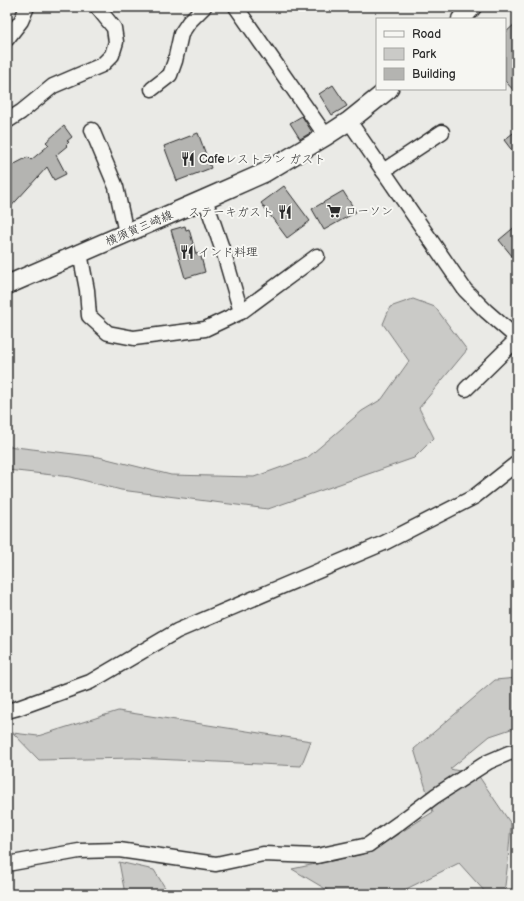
<svg xmlns="http://www.w3.org/2000/svg" width="524" height="901" viewBox="0 0 524 901" font-family="'Balsamiq Sans','Klee One',sans-serif">
<style>
.green{fill:#cacac7;stroke:#7a7a79}
.building{fill:#b4b4b1;stroke:#2b2b2b}
.lines{fill:none;stroke-linecap:round;stroke-linejoin:round}
.minor-casing{stroke:#2b2b2b;stroke-width:17}
.major-casing{stroke:#2b2b2b;stroke-width:21}
.minor{stroke:#f6f6f2;stroke-width:14}
.major{stroke:#f6f6f2;stroke-width:18}
.labels{text-anchor:middle;stroke-width:4;stroke-linejoin:round;paint-order:stroke}
.poi-label{font-size:12px;fill:#2b2b2b;stroke:#f6f6f2;text-anchor:start}
.street-label{font-size:12px;fill:#2b2b2b;stroke:#f6f6f2}
</style>
<rect width="100%" height="100%" fill="#eaeae6"/>
<filter id="ink" filterUnits="userSpaceOnUse"><feTurbulence type="fractalNoise" baseFrequency=".025" numOctaves="2"/><feDisplacementMap in="SourceGraphic" scale="8" xChannelSelector="R" yChannelSelector="G"/><feConvolveMatrix kernelMatrix="1 2 1 2 8 2 1 2 1" color-interpolation-filters="sRGB"/></filter>
<g filter="url(#ink)">
<g class="green">
<polygon points="413,299 435,307 467,350 419,408 434,438 414,458 268,509 121,490 71,477 7,470 7,446 99,457 171,475 254,477 307,458 362,411 382,399 409,361 383,324 390,307"/>
<polygon points="517,678 517,727 490,736 450,769 478,775 511,824 508,861 504,894 487,894 459,863 396,894 334,894 292,869 368,853 433,812 414,749 495,680"/>
<polygon points="118,711 311,741 301,766 134,758 39,760 13,733 38,736"/>
<polygon points="119,862 154,870 169,894 125,894"/>
</g>
<g class="building">
<polygon points="517,22 517,94 505,81 505,33"/>
<polygon points="333,85 347,106 332,115 319,94"/>
<polygon points="302,116 312,132 300,139 290,123"/>
<polygon points="64,126 72,137 67,141 69,142 66,145 67,146 56,155 66,174 54,180 47,167 7,211 7,168 28,157 31,160 49,145 46,142"/>
<polygon points="517,130 517,157 504,140"/>
<polygon points="198,133 211,168 177,181 164,146"/>
<polygon points="284,186 310,221 287,238 261,203"/>
<polygon points="343,191 356,212 324,230 312,209"/>
<polygon points="517,225 517,262 499,240"/>
<polygon points="185,226 186,230 189,229 196,254 200,253 205,272 185,278 171,230"/>
</g>
<g class="lines">
<defs>
<g id="minor">
<polyline points="236,7 326,136"/>
<polyline points="7,39 21,21 27,7"/>
<polyline points="152,89 170,75 175,61 181,34 189,22 204,7"/>
<polyline points="7,121 21,112 53,86 102,65 112,55 116,42 114,28 97,7"/>
<polyline points="349,121 465,290 486,311 517,338"/>
<polyline points="92,130 116,187 126,233"/>
<polyline points="383,171 442,132"/>
<polyline points="205,199 225,257 241,312"/>
<polyline points="80,253 87,290 89,316 108,333 134,338 205,329 241,312 317,256"/>
<polyline points="466,389 517,339"/>
<polyline points="7,711 18,708 90,682 177,631 384,543 474,497 517,463"/>
<polyline points="7,864 79,851 119,850 216,864 263,854 317,856 368,845 399,823 435,796 488,762 509,753 517,752"/>
</g>
<g id="major">
<polyline points="461,19 472,7"/>
<polyline points="7,285 205,199 264,173 326,136 349,121 389,89"/>
</g>
</defs>
<use href="#minor" class="minor-casing"/>
<use href="#major" class="major-casing"/>
<use href="#minor" class="minor"/>
<use href="#major" class="major"/>
</g>
</g>
<defs>
<symbol id="restaurant-bare" viewBox="-9 -9 18 18"><path d="M-5-6h1v4h1v-4h1v4h1v-4h1v5L-1.5 .5V6h-2V.5L-5-1ZM5-6V6H3V1.5H1.5Q1.5-4 5-6Z" fill="#2b2b2b" stroke="#f6f6f2" stroke-width="2.5" paint-order="stroke"/></symbol>
<symbol id="supermarket-bare" viewBox="-9 -9 18 18"><path d="M-6-5.5h2.5l.6 2H6L4.5 2H-2.5L-4.4-4H-6ZM-1.5 3.2a1.3 1.3 0 1 0 .1 0ZM3 3.2a1.3 1.3 0 1 0 .1 0Z" fill="#2b2b2b" stroke="#f6f6f2" stroke-width="2.5" paint-order="stroke"/></symbol>
</defs>
<g fill-rule="evenodd">
<use href="#restaurant-bare" x="178" y="149" width="20" height="20"/>
<use href="#supermarket-bare" x="324" y="201" width="20" height="20"/>
<use href="#restaurant-bare" x="275" y="202" width="20" height="20"/>
<use href="#restaurant-bare" x="177" y="242" width="20" height="20"/>
</g>
<g class="labels">
<g class="poi-label">
<text x="199" y="163">Cafeレストラン ガスト</text>
<text x="345" y="215">ローソン</text>
<text x="274" y="216" text-anchor="end">ステーキガスト</text>
<text x="198" y="256">インド料理</text>
</g>
<g class="street-label">
<text transform="translate(139 228) rotate(-23)" y="4">横須賀三崎線</text>
</g>
</g>
<rect width="524" height="901" fill="none" stroke="#f6f6f2" stroke-width="24"/>
<rect x="12" y="12" width="500" height="877" fill="none" stroke="#2b2b2b" stroke-width="1.5" filter="url(#ink)"/>
<rect x="376" y="18" width="130" height="72" fill="#f6f6f2" stroke="#a5a5a2"/>
<rect x="384" y="31" width="20" height="6" fill="#f6f6f2" stroke="#a5a5a2"/>
<text x="412" y="38" font-size="12" fill="#2b2b2b">Road</text>
<rect x="384" y="48" width="20" height="12" fill="#cacac7" stroke="#a5a5a2"/>
<text x="412" y="58" font-size="12" fill="#2b2b2b">Park</text>
<rect x="384" y="68" width="20" height="12" fill="#b4b4b1" stroke="#a5a5a2"/>
<text x="412" y="78" font-size="12" fill="#2b2b2b">Building</text>
</svg>
